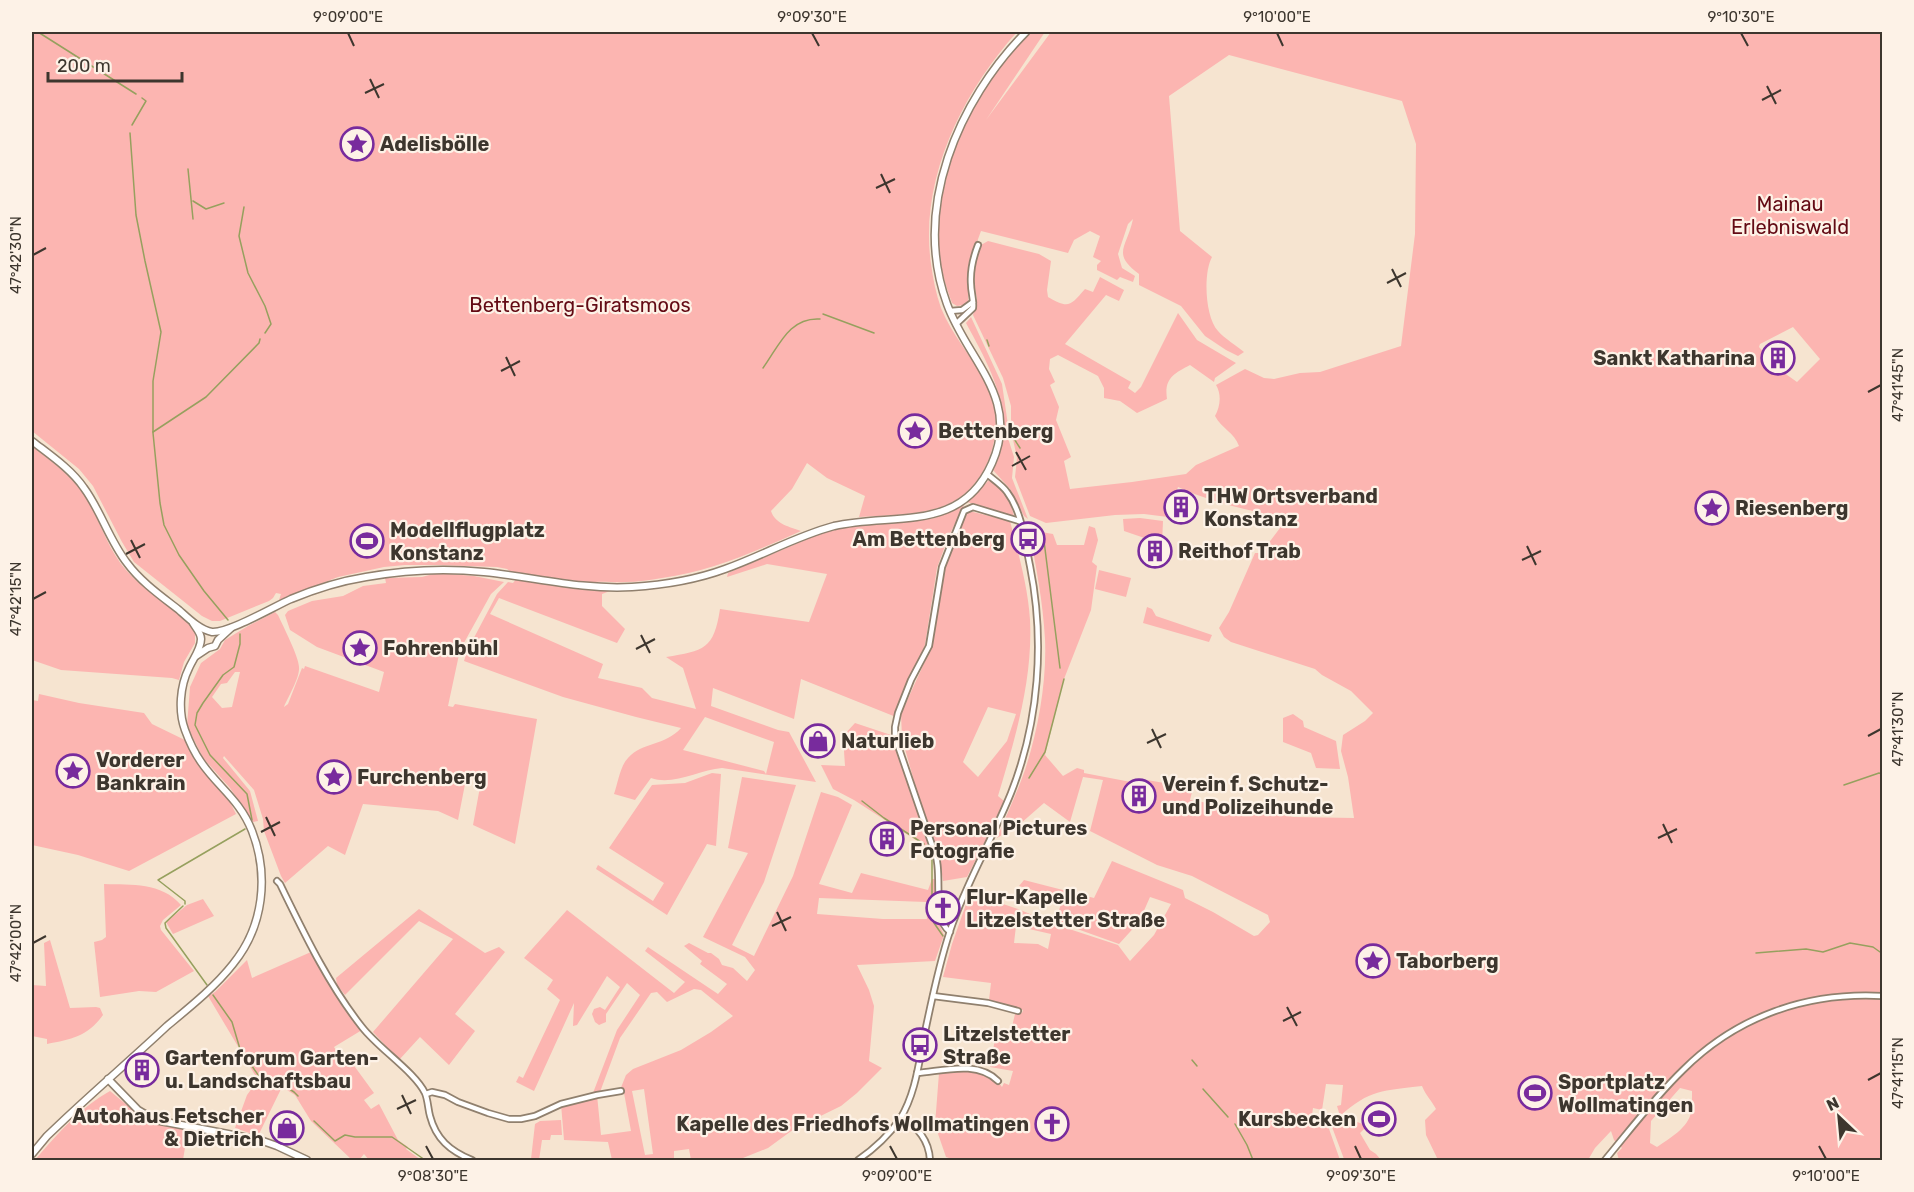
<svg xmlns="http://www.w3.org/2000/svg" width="1914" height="1192" viewBox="0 0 1914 1192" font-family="Rubik,sans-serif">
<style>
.green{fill:#fcb5b1;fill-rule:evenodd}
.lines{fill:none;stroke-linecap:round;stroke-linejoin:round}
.stream{stroke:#96a05e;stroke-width:1.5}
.minor-casing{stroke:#90806e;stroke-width:8}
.secondary-casing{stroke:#90806e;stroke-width:9}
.minor{stroke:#fff;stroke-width:4.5}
.secondary{stroke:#fff;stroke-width:6}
.ticks{fill:none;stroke:#3d362e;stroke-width:2}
.labels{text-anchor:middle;stroke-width:4.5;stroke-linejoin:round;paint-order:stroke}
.poi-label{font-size:20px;font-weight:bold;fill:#3d362e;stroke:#fdf2e7;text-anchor:start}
.park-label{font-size:20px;fill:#630a14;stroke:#fdf2e7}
.neatline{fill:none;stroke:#3d362e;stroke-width:2}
.ticks-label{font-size:15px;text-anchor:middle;fill:#3d362e}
</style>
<rect width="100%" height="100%" fill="#f6e4d0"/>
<g class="green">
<path d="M32,32H1017C962,93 919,180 931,264C933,279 936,294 941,308C952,335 972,357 986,382C1008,422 992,484 949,504C921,516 888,515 859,517L865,496L827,478L807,463L792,489L771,511C775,524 790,527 801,531C756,551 712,571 662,578C650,580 638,582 625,582C614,583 600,580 589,583L511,572L507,569L497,567L437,565H405L384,567L338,577L279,600L281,594L276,593L273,598L269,601L220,621H212L202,616L134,562L122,542L93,486L79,469L32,431Z"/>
<path d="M1031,32H1045L986,120L1051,32H1882V1160H1619L1617,1153L1622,1148L1614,1140L1611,1131L1595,1148L1588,1160H1438L1426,1135L1425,1120L1436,1109C1432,1101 1426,1096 1422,1086C1383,1091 1370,1089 1340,1116L1337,1106L1341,1105L1343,1085L1326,1084L1322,1110L1313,1108L1311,1122L1328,1126L1340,1160H1162L1160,1159L1155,1160H950L949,1158L946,1157L935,1125L939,1073C959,1066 989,1067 1002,1087L1004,1083L1009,1085L1013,1071L990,1067L995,1039L1008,1043L1016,1010L1022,1013L1023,1010L989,1000L991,983L943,977L952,944L970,893L1018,909L1054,924L1118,945L1130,961L1154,935L1171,904L1150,897L1139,922L1119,944L1055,921L1063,899L1019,886L1024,880L1094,898L1112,861L1183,890L1185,898L1213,912L1254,936L1258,935L1270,922L1268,915L1192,876L1157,865L1090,831L1103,780L1083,777L1070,822L1044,803L1020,824L997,838C1006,816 1017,793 1025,770C1038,731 1047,681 1045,639C1043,602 1036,566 1029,530L1053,534L1057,545H1084L1089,526L1095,528L1098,540L1092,562L1097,566L1091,610L1064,679L1045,755L1063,776L1077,768L1084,770V773L1136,783L1135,786L1145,788L1147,780L1193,788L1190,800L1294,817L1354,818L1348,777L1341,751L1343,735L1365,721L1373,713L1351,691L1322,675L1315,669L1231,642L1224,637L1219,628L1229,612L1255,553H1261L1280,528L1276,525L1281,517C1246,510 1211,502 1178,487L1168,517L1144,514L1115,515L1046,523L1030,516L1015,477L1017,458L1011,430V406L1003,378L973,315L977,299L974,283L976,257L981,245L988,241L1039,254L1051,261L1047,290L1048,297C1069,309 1070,306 1085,289L1093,292L1100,277L1124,290L1119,301L1106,295L1065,344L1131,382L1128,388L1135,393L1141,387L1178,313L1197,340L1236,363L1215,378L1214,382L1190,365C1173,374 1164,379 1167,399L1137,413L1120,401L1104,398V388L1098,376L1058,355L1050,359L1049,369L1055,382L1050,385L1059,407L1056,420L1071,457L1064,461L1070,489L1132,482L1186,474L1196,465L1239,446C1234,432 1222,429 1215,416C1220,407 1222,395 1216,385L1245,369L1264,378L1274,379L1300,373L1320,372L1401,346L1415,234L1416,144L1402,101L1229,55L1169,96L1180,231L1212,257C1203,273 1205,317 1218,331C1225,339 1236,345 1244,352L1238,356L1226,350L1205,336L1181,306L1139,285V274C1111,253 1127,248 1133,219L1128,224L1118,254L1122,268L1135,276L1133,282L1120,277L1117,280L1097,270V265L1101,261L1093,257L1100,236L1090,231L1074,240L1068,253L981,231L970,261L968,302L964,305L957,306L952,303C947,289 942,274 940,259C933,201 954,137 985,89C998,68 1015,49 1031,32ZM1793,327L1820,359L1797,382L1780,370L1759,347L1760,344ZM1016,926L1051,934L1048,949L1038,944L1014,943ZM1680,1088L1692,1091C1692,1098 1692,1105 1691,1112C1689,1127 1669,1139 1657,1147L1650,1143L1651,1121Z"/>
<path d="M971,317L1002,384L1008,425L1007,435L1014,457L1012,478L1028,519L1024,516L1010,489L993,470C1018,416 992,371 966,323Z"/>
<path d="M32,446C48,459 67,472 80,489C99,514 105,546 126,570C146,593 175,607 195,631V643L184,662L179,680L172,678L61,670L32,660Z"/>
<path d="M989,480C1005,487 1010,500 1014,516L967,502Z"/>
<path d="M964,505L948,538L937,568L925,645L910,679L896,717L801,679L794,719L713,688L711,706L778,730L789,732L816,782L722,768C699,770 673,786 651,778L635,800L614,794C618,783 620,766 628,758C642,742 665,746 681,728L636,717L563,697L464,661L467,651L497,594L508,582L513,583L517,578L587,590L610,591L602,594V606L625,629L617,643L499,598L490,614L603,664L598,678L642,688L652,698L696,709L683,668L666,657C704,651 714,649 720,609L809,622L827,574L767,564L727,577L728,573L819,534L838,528L869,524L916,521L935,518ZM705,717L774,742L766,774L764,771L683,750Z"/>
<path d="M969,511L1010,521C1018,553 1028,586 1030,620C1033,680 1015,739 998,796L1004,801L1001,810L967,877L943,881L938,847L932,840L925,846L854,800L833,789L821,765L845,766L843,736L855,723L894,736L912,781H914L902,738L901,714L931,648L944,567L965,513ZM988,707L1016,714L1007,741L978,777L963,762Z"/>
<polygon points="1140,518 1163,521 1162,544 1124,531 1123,519"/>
<polygon points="1099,570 1131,578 1126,597 1095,589"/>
<path d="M437,573L474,576L504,582L491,594L460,650L448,706L453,707L455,704L537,719L515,844L473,825L482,776L467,774L458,820L438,811L363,804L345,855L328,846L285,883L281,876L264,831L263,819L254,790L224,756L223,758L250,791L258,821L253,822L230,788L203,758L187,726L190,687L201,663L220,649L225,640L248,626L275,612L278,615C283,626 299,657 299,667C300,678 288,697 284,707L288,704L302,668L304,669L305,666L379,692L384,672L317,647L290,630L285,615L288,611L312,601L343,596L363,586L386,583L385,578L422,577ZM235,672H240L232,707L222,708L212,697L221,684L227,683Z"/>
<polygon points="1147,607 1152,609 1156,616 1212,635 1209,642 1143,623"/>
<polygon points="39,694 79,703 144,713 152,724 189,742 197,763 230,802 236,814 129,871 78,855 32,845 32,700 38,701"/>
<polygon points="1293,714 1303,721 1304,727 1336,741 1340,769 1316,768 1311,753 1283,742 1283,718"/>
<polygon points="712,773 721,774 716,846 707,844 667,915 596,869 598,865 653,901 664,883 609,848 652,785 685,783"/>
<path d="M742,777L796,785L764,882L732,945L754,956L793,876L821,792L838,797L852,805L819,884L852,893L861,873L928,890L932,879H936C933,899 935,917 944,935L935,961L857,965L869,990L874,1006L869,1061L882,1068L857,1093L841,1106L794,1129L768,1148L738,1160H691L689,1149L674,1151V1160H612L608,1142L564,1140L561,1104L597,1095L601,1135L631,1131L624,1093L620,1090L626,1075L633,1069L681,1050L711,1032L733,1016L701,990L694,989L667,1002L657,992L651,993L620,1038L600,1092L593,1093L617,1030L640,995L627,983L606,1014V1022L599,1025L595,1022L592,1014L594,1009L600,1007L605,1010L620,987L607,976L577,1025L573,1026L574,1003L534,1091L516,1082L519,1076L523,1078L560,1000L547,989L553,980L524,958L567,910L674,993L685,982L645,951L648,947L718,994L727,984L700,964L702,961L684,946L689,943L708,953H711L719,959L722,965L733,968L747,981L755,970L745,957L703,937L748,853L728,848ZM819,898L926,902L927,919H883L817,914ZM644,1089L653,1154L645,1155L632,1091Z"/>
<path d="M104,884C132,885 161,882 181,905L163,920L160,926L161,930L194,971L156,992L139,991L100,997L94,942L102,940L106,937Z"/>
<polygon points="203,899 214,916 173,934 166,922 187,905"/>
<polygon points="419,909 485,953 499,947 505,952 455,1014 475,1031 449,1065 420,1037 399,1060 373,1032 453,939 419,921 345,995 337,985 336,978"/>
<path d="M50,940L70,1008L96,1007L100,1008L103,1015C87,1037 72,1039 47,1044V1039L32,1036V985L46,986L44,943Z"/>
<polygon points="311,952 362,1030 334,1047 339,1055 344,1052 374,1093 364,1100 371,1109 379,1104 398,1140 408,1147 406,1149 421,1160 369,1160 364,1154 359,1160 352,1160 311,1121 295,1095 282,1087 258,1136 235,1128 247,1095 258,1080 208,996 215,992 247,960 252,978"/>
<path d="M110,1091L144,1119L153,1123L188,1129L183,1160H35C56,1135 81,1107 110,1091Z"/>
<polygon points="1346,1116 1349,1116 1355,1121 1367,1126 1360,1133 1370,1150 1376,1154 1381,1160 1346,1160 1344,1159 1332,1127 1343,1120"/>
<polygon points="561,1120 562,1135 551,1135 550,1140 542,1140 539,1160 531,1159 535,1124 540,1121"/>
</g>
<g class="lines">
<g class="stream">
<polyline points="38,32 136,94"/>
<polyline points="132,125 146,101 142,98"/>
<polyline points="130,133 136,215 145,261 161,332 153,381 153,433 160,503 164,525 179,555 204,591 228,620"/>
<polyline points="188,169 193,219"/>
<polyline points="193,201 206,209 224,203"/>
<polyline points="244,207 239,236 248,273 265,306 271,324 265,333"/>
<polyline points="823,314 874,333"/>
<polyline points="987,340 989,346"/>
<path d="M763,368C779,346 789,317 820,319"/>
<polyline points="153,432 206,397 259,343 260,339"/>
<polyline points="1011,434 1020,448"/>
<polyline points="1043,533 1060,668"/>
<polyline points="240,634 240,644 234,667 223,675 203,703 197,713 195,725 210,755 247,794 252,820"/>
<polyline points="1029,778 1045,752 1064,679"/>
<polyline points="1844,785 1879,773 1882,774"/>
<polyline points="862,801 884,818 924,844"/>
<polyline points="932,854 932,908 934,923 943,936"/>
<polyline points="185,904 185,901 158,880 245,829"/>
<polyline points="183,906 165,923 166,928 207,985"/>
<polyline points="1756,953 1806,949 1823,952 1850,943 1873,947 1880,952 1882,952"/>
<polyline points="213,995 232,1022 240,1049 261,1079 268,1082 280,1083 294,1092 298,1096"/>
<polyline points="1192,1060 1197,1066"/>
<polyline points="1203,1089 1228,1117"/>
<polyline points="314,1121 335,1141 345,1135 355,1137 392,1137 425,1160"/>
<polyline points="1235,1124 1247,1145 1253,1160"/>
</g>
<defs>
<g id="minor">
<polyline points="950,311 962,310 973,302"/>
<path d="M956,324L973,308C974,299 971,293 971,284C970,270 973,258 978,245"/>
<path d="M277,881L280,884C304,933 328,984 362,1027C378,1048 415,1072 425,1093C428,1100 428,1109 430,1116C436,1139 450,1151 472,1160"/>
<path d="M950,932C929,916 946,872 932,845L895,737V727L898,713L911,680L929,646L942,567L964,511L973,507L1019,521"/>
<polyline points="933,996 988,1003 1018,1011"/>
<path d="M917,1073C943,1071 977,1060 998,1081"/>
<polyline points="426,1094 432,1092 445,1095 458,1102 488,1113 509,1119 521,1119 535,1116 561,1104 597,1095 621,1091"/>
<path d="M900,1118C918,1126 929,1141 930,1160"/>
<path d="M858,1160C874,1149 889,1135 900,1119C916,1093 919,1061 925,1032C932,998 939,964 950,931C966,883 992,840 1011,793C1039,722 1045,641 1030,566C1025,542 1022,512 1007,492C1002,485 994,480 987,474"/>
<path d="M1605,1160C1630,1130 1654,1098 1683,1070C1737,1016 1807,992 1882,996"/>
</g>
<g id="secondary">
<path d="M32,441C50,455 71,469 84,488C101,511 109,540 127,563C141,582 161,596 179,610C188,618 200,630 212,632C229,633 273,607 291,599C315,589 341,581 366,577C405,570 445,568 484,572C534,577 582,590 632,587C664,585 695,580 725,569C762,556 796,536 834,526C894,512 961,534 992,463C1021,398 967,360 947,304C912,208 958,101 1026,32"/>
<polyline points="196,656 208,648 215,646 218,640 231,628"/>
<polyline points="108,1079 138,1110 155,1120 260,1140 277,1146 307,1160"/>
<path d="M32,1154L47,1136L66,1118C99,1087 134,1057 167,1026C190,1007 215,987 233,964C264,926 269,875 252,831C240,800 218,787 201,762C194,752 189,741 185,730C178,711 180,686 189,668C193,659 201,649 201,639C201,633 196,628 193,623"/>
</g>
</defs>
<use href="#minor" class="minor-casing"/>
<use href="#secondary" class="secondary-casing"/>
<use href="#minor" class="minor"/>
<use href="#secondary" class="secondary"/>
</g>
<path class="ticks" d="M348,33L354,46M812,33L819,46M1277,33L1283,46M1741,33L1748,46M370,79L379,98M1767,86L1776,104M365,93L384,84M1762,100L1781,90M881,174L890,193M876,188L895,179M33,255L46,248M1392,269L1401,287M1387,283L1406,273M506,357L515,376M501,371L520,361M1868,392L1881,385M1016,452L1026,470M1012,466L1030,456M131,540L140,558M1527,546L1536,565M126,554L145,544M1522,560L1541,551M33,599L46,592M641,635L650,653M636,649L655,639M1152,729L1161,748M1868,736L1881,729M1147,743L1166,734M266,817L275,836M1663,824L1672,843M261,832L280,822M1658,838L1677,829M777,912L786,931M772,926L791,917M33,943L46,936M1287,1007L1297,1026M1283,1021L1301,1012M1868,1080L1881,1073M402,1095L411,1114M397,1109L416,1100M426,1146L433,1159M890,1146L897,1159M1355,1146L1361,1159M1819,1146L1826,1159"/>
<defs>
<symbol id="sight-ring" viewBox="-11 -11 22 22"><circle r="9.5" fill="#fdf2e7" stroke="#782b9d" stroke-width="1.5"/><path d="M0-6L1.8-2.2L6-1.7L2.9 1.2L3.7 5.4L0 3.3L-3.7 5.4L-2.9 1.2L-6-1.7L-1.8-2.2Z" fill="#782b9d"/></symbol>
<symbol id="building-ring" viewBox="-11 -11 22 22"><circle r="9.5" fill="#fdf2e7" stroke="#782b9d" stroke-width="1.5"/><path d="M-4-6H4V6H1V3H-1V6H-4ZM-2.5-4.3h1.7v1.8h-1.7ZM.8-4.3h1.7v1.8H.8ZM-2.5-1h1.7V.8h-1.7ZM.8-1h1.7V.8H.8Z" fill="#782b9d"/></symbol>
<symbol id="bus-ring" viewBox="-11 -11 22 22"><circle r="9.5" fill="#fdf2e7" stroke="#782b9d" stroke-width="1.5"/><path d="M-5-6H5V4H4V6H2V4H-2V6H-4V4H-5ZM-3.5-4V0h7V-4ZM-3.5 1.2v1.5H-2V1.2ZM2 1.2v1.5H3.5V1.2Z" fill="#782b9d"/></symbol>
<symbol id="stadium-ring" viewBox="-11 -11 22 22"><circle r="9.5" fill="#fdf2e7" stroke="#782b9d" stroke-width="1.5"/><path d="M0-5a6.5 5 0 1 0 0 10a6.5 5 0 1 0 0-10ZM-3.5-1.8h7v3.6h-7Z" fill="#782b9d"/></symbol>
<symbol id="shop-ring" viewBox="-11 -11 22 22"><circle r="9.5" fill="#fdf2e7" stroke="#782b9d" stroke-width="1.5"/><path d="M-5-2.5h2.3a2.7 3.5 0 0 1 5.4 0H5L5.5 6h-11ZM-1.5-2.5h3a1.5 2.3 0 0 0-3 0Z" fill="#782b9d"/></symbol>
<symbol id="church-ring" viewBox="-11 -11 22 22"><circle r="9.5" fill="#fdf2e7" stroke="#782b9d" stroke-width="1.5"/><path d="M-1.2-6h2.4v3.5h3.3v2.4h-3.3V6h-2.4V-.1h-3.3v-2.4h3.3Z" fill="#782b9d"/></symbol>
</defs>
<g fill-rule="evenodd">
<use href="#sight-ring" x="338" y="125" width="38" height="38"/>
<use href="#building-ring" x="1759" y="339" width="38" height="38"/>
<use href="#sight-ring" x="896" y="412" width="38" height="38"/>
<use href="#building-ring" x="1162" y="488" width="38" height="38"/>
<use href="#sight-ring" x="1693" y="489" width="38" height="38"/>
<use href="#bus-ring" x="1009" y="520" width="38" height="38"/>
<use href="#stadium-ring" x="348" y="522" width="38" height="38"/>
<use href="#building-ring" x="1136" y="532" width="38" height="38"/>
<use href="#sight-ring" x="341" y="629" width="38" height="38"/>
<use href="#shop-ring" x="799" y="722" width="38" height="38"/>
<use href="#sight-ring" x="54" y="752" width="38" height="38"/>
<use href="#sight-ring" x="315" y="758" width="38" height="38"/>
<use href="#building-ring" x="1120" y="777" width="38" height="38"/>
<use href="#building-ring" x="868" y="820" width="38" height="38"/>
<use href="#church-ring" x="924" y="889" width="38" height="38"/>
<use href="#sight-ring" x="1354" y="942" width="38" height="38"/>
<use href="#bus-ring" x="901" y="1026" width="38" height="38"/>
<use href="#building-ring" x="123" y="1051" width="38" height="38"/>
<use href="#stadium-ring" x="1516" y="1074" width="38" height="38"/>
<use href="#stadium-ring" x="1360" y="1100" width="38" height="38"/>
<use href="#church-ring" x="1033" y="1105" width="38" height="38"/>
<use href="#shop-ring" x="268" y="1109" width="38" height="38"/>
</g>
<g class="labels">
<g class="poi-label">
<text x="380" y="151">Adelisbölle</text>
<text x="1755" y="365" text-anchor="end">Sankt Katharina</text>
<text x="938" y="438">Bettenberg</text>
<text x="1204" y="503">THW Ortsverband<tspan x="1204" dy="23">Konstanz</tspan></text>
<text x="1735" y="515">Riesenberg</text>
<text x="390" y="537">Modellflugplatz<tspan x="390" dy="23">Konstanz</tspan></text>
<text x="1005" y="546" text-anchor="end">Am Bettenberg</text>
<text x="1178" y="558">Reithof Trab</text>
<text x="383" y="655">Fohrenbühl</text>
<text x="841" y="748">Naturlieb</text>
<text x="96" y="767">Vorderer<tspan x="96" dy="23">Bankrain</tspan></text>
<text x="357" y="784">Furchenberg</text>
<text x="1162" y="791">Verein f. Schutz-<tspan x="1162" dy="23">und Polizeihunde</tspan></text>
<text x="910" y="835">Personal Pictures<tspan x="910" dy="23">Fotografie</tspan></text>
<text x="966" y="904">Flur-Kapelle<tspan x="966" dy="23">Litzelstetter Straße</tspan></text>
<text x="1396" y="968">Taborberg</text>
<text x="943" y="1041">Litzelstetter<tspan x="943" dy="23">Straße</tspan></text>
<text x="165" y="1065">Gartenforum Garten-<tspan x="165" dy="23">u. Landschaftsbau</tspan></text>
<text x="1558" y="1089">Sportplatz<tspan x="1558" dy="23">Wollmatingen</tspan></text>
<text x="264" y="1123" text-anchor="end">Autohaus Fetscher<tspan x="264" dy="23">&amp; Dietrich</tspan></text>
<text x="1356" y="1126" text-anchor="end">Kursbecken</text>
<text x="1029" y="1131" text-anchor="end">Kapelle des Friedhofs Wollmatingen</text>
</g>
<g class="park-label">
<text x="1790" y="211">Mainau<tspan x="1790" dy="23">Erlebniswald</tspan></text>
<text x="580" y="312">Bettenberg-Giratsmoos</text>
</g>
</g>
<rect width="1914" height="1192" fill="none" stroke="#fdf2e7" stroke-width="66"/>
<g transform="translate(1839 1117) rotate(334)" stroke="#fdf2e7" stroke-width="4.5" paint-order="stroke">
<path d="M0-4.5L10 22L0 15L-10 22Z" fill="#3d362e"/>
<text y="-9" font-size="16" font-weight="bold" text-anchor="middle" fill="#3d362e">N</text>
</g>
<path d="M48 72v9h134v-9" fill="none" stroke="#3d362e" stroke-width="3"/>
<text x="57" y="72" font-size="18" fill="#3d362e" stroke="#fdf2e7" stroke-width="4.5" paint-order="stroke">200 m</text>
<rect x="33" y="33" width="1848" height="1126" class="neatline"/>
<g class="ticks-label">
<text x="348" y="22">9°09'00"E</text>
<text x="812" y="22">9°09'30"E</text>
<text x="1277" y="22">9°10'00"E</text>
<text x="1741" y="22">9°10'30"E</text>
<text transform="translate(16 255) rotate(-90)" y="5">47°42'30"N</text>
<text transform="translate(1898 385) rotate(-90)" y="5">47°41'45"N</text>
<text transform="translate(16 599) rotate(-90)" y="5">47°42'15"N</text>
<text transform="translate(1898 729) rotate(-90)" y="5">47°41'30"N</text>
<text transform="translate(16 943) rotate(-90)" y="5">47°42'00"N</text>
<text transform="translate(1898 1073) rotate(-90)" y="5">47°41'15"N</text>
<text x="433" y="1181">9°08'30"E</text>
<text x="897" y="1181">9°09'00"E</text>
<text x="1361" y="1181">9°09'30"E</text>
<text x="1826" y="1181">9°10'00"E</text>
</g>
</svg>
